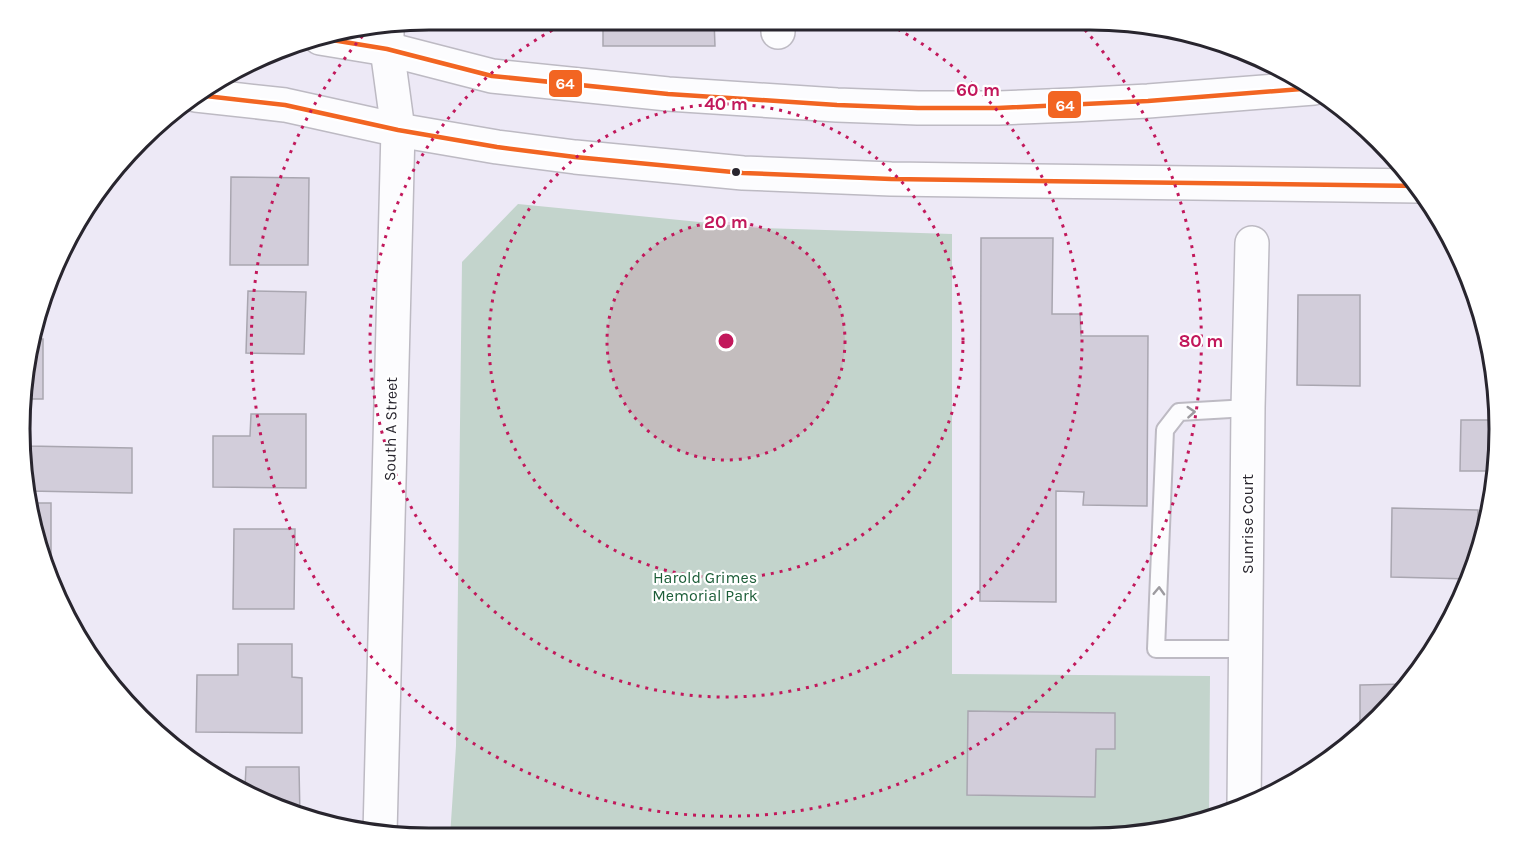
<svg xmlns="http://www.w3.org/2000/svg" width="1519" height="858" viewBox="0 0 1519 858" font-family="Karla,sans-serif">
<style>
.green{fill:#c3d4cc}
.building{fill:#d2cdda;stroke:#a9a6b0;stroke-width:1.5}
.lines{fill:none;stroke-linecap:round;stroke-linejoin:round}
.service-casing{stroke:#bdbac3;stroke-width:20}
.minor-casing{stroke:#bdbac3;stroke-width:36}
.tertiary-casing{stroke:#bdbac3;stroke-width:36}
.service{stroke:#fcfcfe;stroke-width:16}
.minor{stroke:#fcfcfe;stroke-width:33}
.tertiary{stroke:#fcfcfe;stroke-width:33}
.bus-1-casing{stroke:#fff;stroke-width:9}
.bus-1{stroke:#f26522;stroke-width:4.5}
.oneway{stroke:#9d9ba0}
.ring{fill:none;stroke:#c2185b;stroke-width:3;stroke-dasharray:3 6}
.bus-dot{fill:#28252e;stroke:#fff;stroke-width:2}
.labels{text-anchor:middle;stroke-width:4.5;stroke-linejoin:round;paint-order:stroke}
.street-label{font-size:16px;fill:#28252e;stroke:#fff}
.park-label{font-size:16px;fill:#1c5d38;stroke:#fff}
.rim{fill:none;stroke:#28252e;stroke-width:3}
.centre{fill:#c2185b;stroke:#fff;stroke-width:3}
.ring-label{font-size:18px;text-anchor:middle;font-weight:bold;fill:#c2185b;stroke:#fff;stroke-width:4.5;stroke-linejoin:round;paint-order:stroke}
.line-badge{stroke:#fff;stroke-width:2}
.badge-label{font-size:16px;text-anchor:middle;font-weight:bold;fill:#fff}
</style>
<rect width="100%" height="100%" fill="#ede9f6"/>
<polygon class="green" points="518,204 760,228 952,234 952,674 1210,676 1209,820 1143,835 450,837 456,746 462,262"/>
<g class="building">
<polygon points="603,20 714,20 715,46 603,46"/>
<polygon points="231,177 309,178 308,265 230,265"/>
<polygon points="981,238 1053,238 1052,314 1080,314 1081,336 1148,336 1147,506 1083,505 1084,492 1056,491 1056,602 980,601"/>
<polygon points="248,291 306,292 304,354 246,353"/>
<polygon points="1298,295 1360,295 1360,386 1297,385"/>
<polygon points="32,339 43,339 43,399 26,399"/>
<polygon points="251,414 306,414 306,488 213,487 213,436 250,436"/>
<polygon points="24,417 28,417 28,446 132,448 132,493 29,491 20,455"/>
<polygon points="1461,420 1498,420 1496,471 1460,471"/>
<polygon points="31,503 51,503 51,564 45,564"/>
<polygon points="1392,508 1478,510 1477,563 1470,579 1391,577"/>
<polygon points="234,529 295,529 294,609 233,609"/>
<polygon points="1450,603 1459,603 1450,621"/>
<polygon points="238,644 292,644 292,677 302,678 302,733 196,732 197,675 238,675"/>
<polygon points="1406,684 1380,718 1360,734 1360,685"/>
<polygon points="968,711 1115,713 1115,749 1096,749 1095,797 967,795"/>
<polygon points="246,767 299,767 300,817 234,788 245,788"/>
</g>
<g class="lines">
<defs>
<polyline id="service" points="1247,649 1156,649 1165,430 1179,412 1248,408"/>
<g id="minor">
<polyline points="778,32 778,20"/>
<polyline points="1244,806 1248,408 1252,243"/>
</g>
<g id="tertiary">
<polyline points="320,38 387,49 492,76 668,94 837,105 918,108 998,108 1072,105 1148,101 1314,88"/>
<polyline points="196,95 285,105 398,130 497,147 575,157 743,173 891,179 1419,186"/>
<polyline points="380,833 398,130 387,49 387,29"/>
</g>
</defs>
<use href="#service" class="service-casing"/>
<use href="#minor" class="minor-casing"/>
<use href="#tertiary" class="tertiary-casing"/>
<use href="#service" class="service"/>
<use href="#minor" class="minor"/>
<use href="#tertiary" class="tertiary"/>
<defs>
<g id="bus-1">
<polyline points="320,38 387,49 492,76 668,94 837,105 918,108 998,108 1148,101 1314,88"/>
<polyline points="197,95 285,105 398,130 497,147 575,157 743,173 891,179 1419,186"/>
</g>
</defs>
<use href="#bus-1" class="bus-1-casing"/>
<use href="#bus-1" class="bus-1"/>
</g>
<defs><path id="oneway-chevron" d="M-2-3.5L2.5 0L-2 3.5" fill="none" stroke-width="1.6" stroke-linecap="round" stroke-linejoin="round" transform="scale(1.5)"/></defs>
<g class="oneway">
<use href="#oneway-chevron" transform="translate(1191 412) rotate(-4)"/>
<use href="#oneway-chevron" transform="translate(1159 591) rotate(-88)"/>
</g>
<circle cx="726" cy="341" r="119" fill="#c2185b" fill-opacity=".12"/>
<g class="ring">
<circle cx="726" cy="341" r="119"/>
<circle cx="726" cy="341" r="237"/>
<path d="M882 21A356 356 0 1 1 570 21"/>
<path d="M1079 23A475 475 0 1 1 365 33"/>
</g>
<circle class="bus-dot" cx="736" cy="172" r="5"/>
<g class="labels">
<g class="street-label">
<text transform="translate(390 429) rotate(-89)" y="6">South A Street</text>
<text transform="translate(1247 524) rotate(-90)" y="6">Sunrise Court</text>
</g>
<g class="park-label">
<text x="705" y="583">Harold Grimes<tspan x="705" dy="18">Memorial Park</tspan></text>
</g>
</g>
<path d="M0 0H1519V858H0ZM429 30H1090A399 399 0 0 1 1489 429V429A399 399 0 0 1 1090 828H429A399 399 0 0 1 30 429V429A399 399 0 0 1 429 30Z" fill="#fff" fill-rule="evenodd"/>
<path class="rim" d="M429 30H1090A399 399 0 0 1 1489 429V429A399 399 0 0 1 1090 828H429A399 399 0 0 1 30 429V429A399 399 0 0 1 429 30Z"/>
<circle cx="726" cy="341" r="9" class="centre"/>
<g class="ring-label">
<text x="978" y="96">60 m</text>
<text x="726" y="110">40 m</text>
<text x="726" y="228">20 m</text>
<text x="1201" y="347">80 m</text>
</g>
<g class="line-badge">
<rect x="548" y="69" width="35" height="29" rx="6" fill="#f26522"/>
<rect x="1047" y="90" width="35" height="29" rx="6" fill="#f26522"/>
</g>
<g class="badge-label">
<text x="565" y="89">64</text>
<text x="1065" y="111">64</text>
</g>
</svg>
